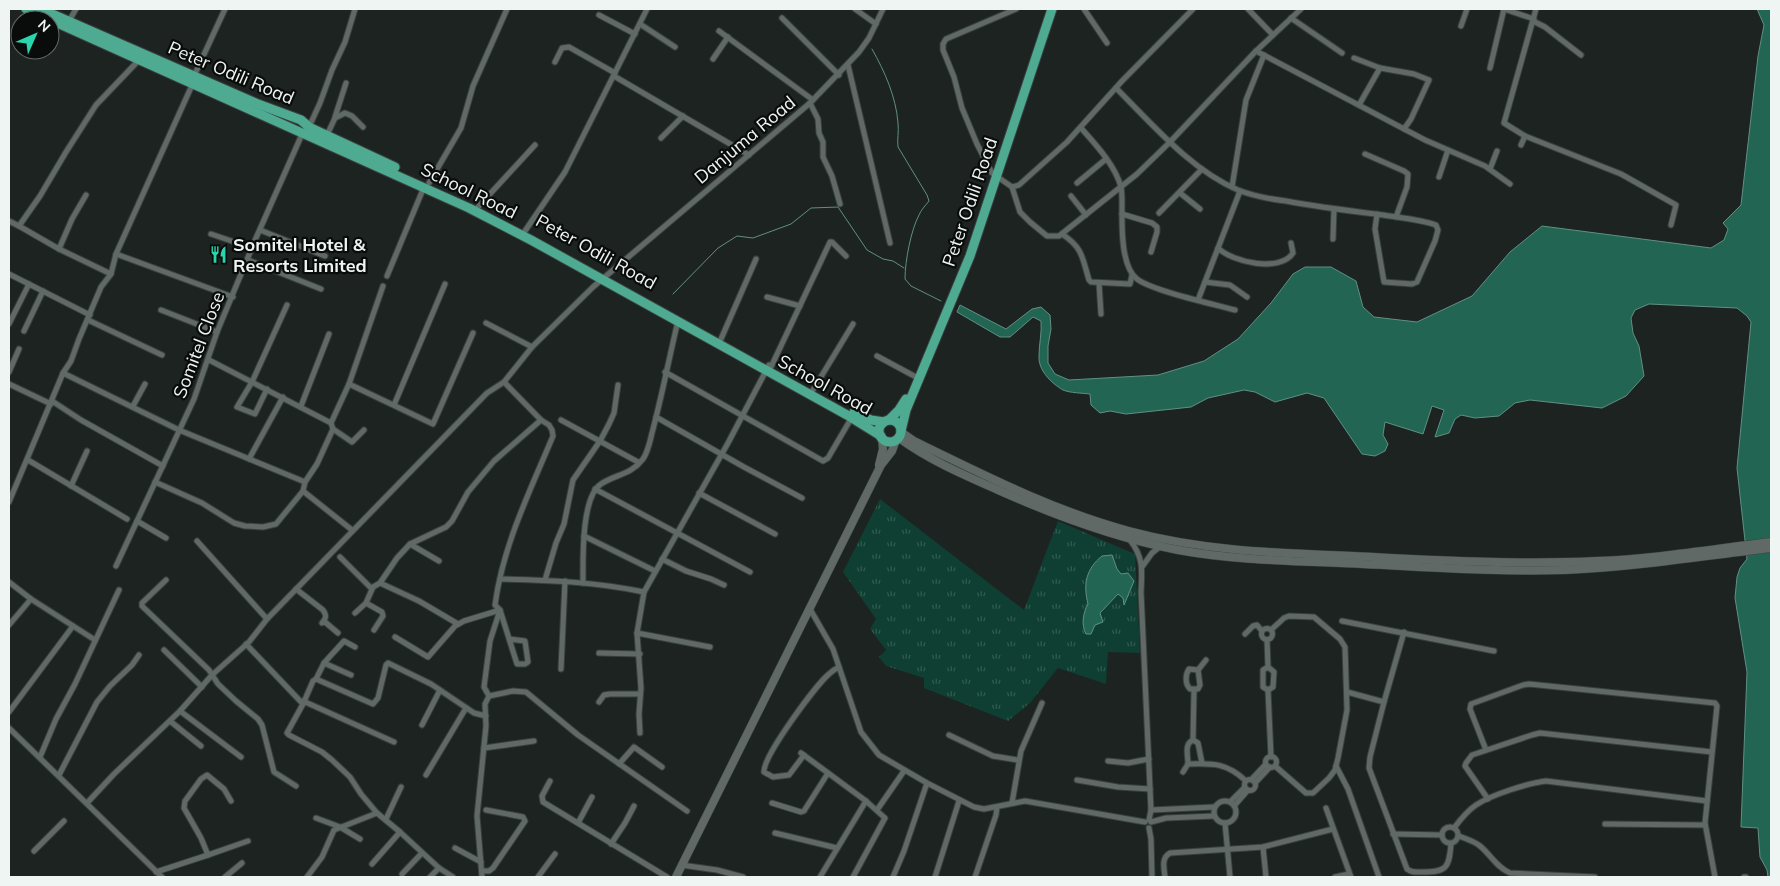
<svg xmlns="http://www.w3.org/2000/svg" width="1780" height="886" viewBox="0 0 1780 886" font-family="Mulish,sans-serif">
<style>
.grass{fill:url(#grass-tufts)}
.water{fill:#236553;stroke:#609083}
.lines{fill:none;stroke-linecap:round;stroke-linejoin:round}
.stream{stroke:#609083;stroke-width:1}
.street-casing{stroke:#39403d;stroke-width:7}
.secondary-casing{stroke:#39403d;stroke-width:9}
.primary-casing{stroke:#39403d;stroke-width:11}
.street{stroke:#606966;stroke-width:5}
.secondary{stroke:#606966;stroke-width:8}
.primary{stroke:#4eab92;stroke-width:9}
.labels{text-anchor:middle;stroke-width:4.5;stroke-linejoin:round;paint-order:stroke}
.street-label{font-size:18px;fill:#eff5f3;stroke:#090c0b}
.poi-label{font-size:18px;font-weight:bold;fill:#eff5f3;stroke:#090c0b;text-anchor:start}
</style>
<defs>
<pattern id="grass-tufts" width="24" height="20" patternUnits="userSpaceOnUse" patternTransform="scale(1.25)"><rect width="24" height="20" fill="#0e3f32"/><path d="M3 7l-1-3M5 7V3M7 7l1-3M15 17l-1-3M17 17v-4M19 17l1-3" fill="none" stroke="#315b50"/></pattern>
</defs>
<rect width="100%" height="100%" fill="#1c2321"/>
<polygon class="grass" points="880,499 1024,610 1058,521 1135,554 1140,653 1108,652 1106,684 1058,668 1030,703 1008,721 924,688 924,678 886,666 879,657 886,650 870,629 876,619 843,572"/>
<g class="water">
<path d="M1757,9H1771V877H1768L1767,870L1760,857L1758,828L1741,827L1747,672L1735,598L1737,577L1740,568L1747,559L1737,468L1751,322L1747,316L1737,308L1649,304L1635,310L1631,318L1633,333L1639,346L1644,376L1626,396L1602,408L1530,400L1515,403L1499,416L1475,418L1461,415L1455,419L1449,433L1435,437L1444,410L1432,406L1423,434L1385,422L1383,435L1388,444L1385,451L1375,456L1362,454L1324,398L1307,393L1275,402L1255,392L1244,390L1208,398L1191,407L1126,414L1110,411L1100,413L1091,405L1090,394C1082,393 1070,393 1063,390C1051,383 1038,370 1039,356C1039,344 1042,333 1041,321L1033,317L1010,337H1000L957,312L960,305L1006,329L1032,309L1041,307L1050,315L1051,329L1048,346V363L1055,374L1069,380L1158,375L1204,361L1238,339L1271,303L1293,274L1305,267H1331L1356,281L1363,307L1374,317L1417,322L1472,296L1510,252L1542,226L1711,248L1724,240L1728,229L1723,223L1741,205L1758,56L1764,25Z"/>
<path d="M1112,555L1117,569L1121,574L1128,573L1134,581L1124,605L1123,598L1118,594L1100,613L1103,622L1095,625L1091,634H1086C1081,625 1083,613 1088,604C1083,584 1086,569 1102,556Z"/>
</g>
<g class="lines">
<g class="stream">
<path d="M872,49C885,72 896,97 898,123C899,132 897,139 898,147L927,195L929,201C925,206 921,210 919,215C911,230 905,261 905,279L911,286L941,301"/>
<polyline points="673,294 718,248 737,236 753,238 791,224 811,208 838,207 867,250 883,259 893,261 904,268"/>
</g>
<defs>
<g id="street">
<polyline points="855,9 876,24"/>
<polyline points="1016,9 946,39 943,44 943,50 954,77 962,108 977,144 992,173 1012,187 1019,185 1067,142 1122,81 1193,9"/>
<polyline points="1084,9 1107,43"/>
<polyline points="1248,9 1273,35"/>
<polyline points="1504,9 1534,19"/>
<polyline points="1536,9 1504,123 1525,136 1621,174 1676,205 1671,225"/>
<polyline points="599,15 635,34"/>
<polyline points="782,18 839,75"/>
<polyline points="1291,18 1342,53"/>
<polyline points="69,21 76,9"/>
<polyline points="1533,21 1545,27 1581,55"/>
<polyline points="640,24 675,47"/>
<polyline points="1461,26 1467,9"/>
<polyline points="719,31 813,100"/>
<polyline points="1256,51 1425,140 1485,166 1510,184"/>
<polyline points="1354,58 1380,68 1414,74 1429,80 1411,119 1404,129"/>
<polyline points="713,59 728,37"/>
<polyline points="555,62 562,48 569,47 615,73"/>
<polyline points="848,65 890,243"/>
<polyline points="1490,68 1504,9"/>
<polyline points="614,76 749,155"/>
<path d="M1116,88C1152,124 1191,170 1238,190C1253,196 1270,199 1286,201C1318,207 1351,211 1383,215C1401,218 1419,219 1436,225L1438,230L1435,241L1417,282L1412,284L1384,282L1375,229L1377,214"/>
<polyline points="810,103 818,119 819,133 823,142 823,157 832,176 840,204"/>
<polyline points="1359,105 1380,68"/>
<polyline points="335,117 346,83"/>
<path d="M1081,128C1096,145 1115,165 1121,187C1122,192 1122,198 1122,203C1122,222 1120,266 1137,279C1153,291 1213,304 1235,310"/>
<polyline points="327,135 335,118 345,113 352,116 363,127"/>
<polyline points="661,138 683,116"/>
<polyline points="1521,145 1525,136"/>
<polyline points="1365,154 1404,171 1408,174 1407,187 1396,217"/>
<polyline points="1490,169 1497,151"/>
<polyline points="1439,177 1448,150"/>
<polyline points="429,183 461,128 473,86 507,9"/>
<polyline points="1077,183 1106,159"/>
<polyline points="1012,187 1020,212 1030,222 1047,236 1059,236 1137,174 1170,142 1256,51 1301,9"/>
<polyline points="1232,187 1246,100 1264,55"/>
<polyline points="1180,193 1200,209"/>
<polyline points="1071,196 1086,215"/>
<polyline points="478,207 535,145"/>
<polyline points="1159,213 1202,169"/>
<polyline points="1122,214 1152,223 1157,227 1157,232 1151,252"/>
<polyline points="9,221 19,226"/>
<polyline points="260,230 325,256"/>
<polyline points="525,231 565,172 647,9"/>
<polyline points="211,234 252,248"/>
<path d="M1062,234C1083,248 1082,257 1089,280L1091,282L1130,284L1132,275"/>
<polyline points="1333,239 1334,209"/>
<path d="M1218,248C1232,262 1280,273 1293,253L1291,243"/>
<polyline points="59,249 72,219 86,195"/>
<polyline points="116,254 233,297"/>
<polyline points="248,260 321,289"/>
<polyline points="9,274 90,315"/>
<polyline points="111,274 59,249 19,226 40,196 66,152 96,105 139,60"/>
<polyline points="387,276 424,187"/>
<polyline points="1205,282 1230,285 1247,297"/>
<polyline points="1099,283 1101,314"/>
<polyline points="767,297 800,306"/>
<polyline points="1198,300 1240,191"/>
<polyline points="161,310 217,332"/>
<polyline points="88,320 162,355"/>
<polyline points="486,323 532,347"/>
<polyline points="9,324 29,284"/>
<polyline points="24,331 43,291"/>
<polyline points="721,339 756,259"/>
<polyline points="877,356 916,377"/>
<polyline points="209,360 331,423"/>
<polyline points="771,367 830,242 832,242 846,256"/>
<polyline points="9,372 19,349"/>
<polyline points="665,372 823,461 828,458 852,417"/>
<polyline points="63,373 179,430 305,482"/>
<polyline points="9,384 51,404"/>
<polyline points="349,384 433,424 473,333"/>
<polyline points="267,389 255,414 237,407 252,382 287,305"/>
<polyline points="813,390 853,324"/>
<polyline points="52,401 81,420 163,466"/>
<polyline points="394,405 445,284"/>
<polyline points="133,406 145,384"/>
<polyline points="301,406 329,334"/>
<polyline points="656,417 744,467 802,498"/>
<polyline points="561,420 638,462"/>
<polyline points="333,429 352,442 364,430"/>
<polyline points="249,459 283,397"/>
<polyline points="28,460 127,519"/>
<polyline points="155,482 202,503 234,523 245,526 263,527 276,524 303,491 305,482 317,464 333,429 331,423 349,384 383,286"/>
<polyline points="71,486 87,451"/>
<polyline points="595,489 750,572"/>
<polyline points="303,491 352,530"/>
<polyline points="699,493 775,534"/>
<polyline points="9,502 63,373 71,361 79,339 101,287 111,274 116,254 193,83 194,76 225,9"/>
<polyline points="137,521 166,538"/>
<polyline points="584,536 655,571"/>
<path d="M1130,540C1144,558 1142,571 1141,592L1151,810L1149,820"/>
<polyline points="197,541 267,619"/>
<polyline points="410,544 439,561"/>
<polyline points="340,557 372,589"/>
<polyline points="662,559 686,571 711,579 724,585"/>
<polyline points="116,566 194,399 217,332 256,238 303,132 309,127 320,103 332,70 345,42 355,9"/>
<polyline points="1142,567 1152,553 1161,546"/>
<path d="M500,579C548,580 596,582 644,592"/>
<polyline points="166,580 142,603 142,606 209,670 218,684 236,701 258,719 262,725 274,772 296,786"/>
<polyline points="545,580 556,543 564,524 573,480 600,441 609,424 614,413 618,385"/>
<polyline points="9,582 31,599 95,640"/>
<polyline points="380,583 419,601 458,624"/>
<path d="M583,583C583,560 581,497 601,484C616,474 631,475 643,459C648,452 650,441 652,433C662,396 669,358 678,321"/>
<path d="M296,589L323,610C327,616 326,618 322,623L325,622L338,633"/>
<polyline points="366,603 382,612 383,616 374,630"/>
<polyline points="810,609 833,649 861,732 879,755 927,783 974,807 984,809 1025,801 1145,822"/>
<polyline points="355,613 366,603 373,587 380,583 397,558 410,544 446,527 452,521 468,492 494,461 541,420"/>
<polyline points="1342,621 1494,651"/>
<polyline points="9,625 31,599"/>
<circle cx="1267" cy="634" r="5.5"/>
<polyline points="1271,630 1284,618 1289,616 1314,617 1340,639 1345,647 1347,710 1338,758 1335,770 1329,778 1313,793 1306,793 1275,766"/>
<path d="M1404,632L1384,702L1370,757L1369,768L1407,869C1412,873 1416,872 1422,872C1447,872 1449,868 1451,844"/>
<polyline points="637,633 710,647"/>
<polyline points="1245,634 1253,626 1257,625 1262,631"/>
<polyline points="395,637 428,657 455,626 464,621 500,610 517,664 525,664 528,662 525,641 509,639"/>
<polyline points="1267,640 1268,667"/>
<polyline points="246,644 303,704"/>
<polyline points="164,650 202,687"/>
<polyline points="599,653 640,654"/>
<polyline points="324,663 351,675"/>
<polygon points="1268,667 1274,672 1273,687 1268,690 1263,687 1263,670"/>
<polyline points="561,669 565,581"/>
<path d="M1189,669L1198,670L1200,685L1198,689H1190C1185,684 1185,675 1189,669Z"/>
<polyline points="1198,670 1206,660"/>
<polyline points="316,679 324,663 344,641 355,647"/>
<polyline points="1268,690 1271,757"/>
<polyline points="1347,692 1384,702"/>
<path d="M489,696L484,687L490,641L500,610L495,605C503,545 530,491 553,436L552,430L549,425L541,420L504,382"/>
<polyline points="489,696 513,691 526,692 578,735 687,811"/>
<polyline points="303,701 394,742"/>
<polyline points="599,702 604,695 610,694 640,694"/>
<polyline points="180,711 241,757"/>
<polyline points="9,712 73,626"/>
<polyline points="170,721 201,746"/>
<polyline points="422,725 440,690"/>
<polyline points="9,728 162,877"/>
<polyline points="640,733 639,714 641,688 637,633 644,592 728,443 769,365"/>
<polyline points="949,735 993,756 1018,760"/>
<polyline points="1193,740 1194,690"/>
<polyline points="484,748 534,741"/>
<polyline points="1486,750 1470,709 1471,704 1523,685 1529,684 1715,703 1717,706 1705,823 1715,877"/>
<polyline points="801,753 866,801 885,818 853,877"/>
<path d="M804,755L789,775L773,777L764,772C763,756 816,685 829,674C832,671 835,669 839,667"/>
<circle cx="1271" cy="762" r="5.5"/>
<polyline points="40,757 56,719 75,684 119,590"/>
<polyline points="1108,761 1128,763 1149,759"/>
<polyline points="619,764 634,747 662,767"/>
<path d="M1188,764C1188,755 1184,744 1193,740L1198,743L1202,763"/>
<polyline points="1336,766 1348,789 1379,877"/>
<path d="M1183,772L1188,764C1213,763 1227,763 1246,781"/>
<polyline points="59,775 97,702 110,686 132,665 139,655"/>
<polyline points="426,775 466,708"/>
<circle cx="1250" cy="785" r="5.5"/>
<polyline points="1077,780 1118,787 1150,789"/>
<polyline points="1251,780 1266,764"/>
<polyline points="550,781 542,796 543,802 667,877"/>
<polyline points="1255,783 1270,767"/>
<polyline points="1488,799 1465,766 1466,763 1472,755 1532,735 1540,733 1712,752"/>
<circle cx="1225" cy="812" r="11"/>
<polyline points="1230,802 1245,787"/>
<polyline points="87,803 114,774 180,711 212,675 249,642 267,619 487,393 504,382 532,347 593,287 810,103 859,52 869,38 883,9"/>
<polyline points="772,803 801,812 804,811 828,773"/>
<polyline points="1012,803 1021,751 1042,703"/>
<polyline points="1234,806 1248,790"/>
<polyline points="1326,808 1351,877"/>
<polyline points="877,810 904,771"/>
<polyline points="1151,810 1214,807"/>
<polyline points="316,818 340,827 360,839"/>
<polyline points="386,819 401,787"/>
<polyline points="1151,822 1166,818 1214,816"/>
<polyline points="578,823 592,797"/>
<polyline points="1225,823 1230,877"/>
<polyline points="1605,824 1705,825"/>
<circle cx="1450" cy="835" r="8"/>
<polyline points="1149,828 1151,839 1152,877"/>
<path d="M1454,828C1460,820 1467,811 1476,805C1491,795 1528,783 1546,781L1707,801"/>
<polyline points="775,833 837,848"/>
<polyline points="1393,834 1442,835"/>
<path d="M1459,836C1466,839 1474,841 1480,846C1491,855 1496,867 1510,873L1595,877"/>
<polyline points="611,844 625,823 634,806"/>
<polyline points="1263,847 1266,877"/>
<polyline points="455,848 481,862"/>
<polyline points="34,851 64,821"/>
<polyline points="208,855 201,838 184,808 185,801 201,779 207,775 224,789 231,801"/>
<polyline points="372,864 400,832"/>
<polyline points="681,865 717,870 743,877"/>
<polyline points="482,871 489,871 493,868 525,821 523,817 486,810"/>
<polyline points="156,872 208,855 248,841"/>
<polyline points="402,874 422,853"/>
<polyline points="225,877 242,863"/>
<polyline points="307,877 322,857 334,830 377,813"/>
<polyline points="430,877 439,868"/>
<polyline points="453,877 439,868 400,832 377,813 361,794 350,777 332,760 322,752 289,735 287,733 303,704 313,681 316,679 373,704 378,698 386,665 388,663 431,684 474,713 486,716"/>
<polyline points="482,877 477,816 486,726 485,704 489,696"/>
<polyline points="538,877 555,854"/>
<polyline points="820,877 866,801"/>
<polyline points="893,877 904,851 927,783"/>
<polyline points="935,877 959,801"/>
<polyline points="975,877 996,815 997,807"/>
<path d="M1165,877C1164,868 1161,858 1170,853L1263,847L1333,829"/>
<polyline points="1335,877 1349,874"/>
<polyline points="1744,877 1746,877"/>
</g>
<g id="secondary">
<path d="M901,432L914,441C984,475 1054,511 1129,531C1203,551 1277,553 1353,556C1434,560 1515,565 1596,561C1654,559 1713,549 1771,542"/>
<path d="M899,438C929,460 964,475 998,490C1056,516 1115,538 1178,550C1238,561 1301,561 1362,564C1429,567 1497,572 1565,570C1634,567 1703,556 1771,548"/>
<polyline points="879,465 883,449 882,438"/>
<polyline points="676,877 881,465 892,451 896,440"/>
</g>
<g id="primary">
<polyline points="26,9 469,208 531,240 847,415 881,436"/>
<polyline points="41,9 258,104 301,120 309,127 395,167"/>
<polyline points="854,412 871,420 884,422"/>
<polyline points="889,420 899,410 906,399"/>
<circle cx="890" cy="431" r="11"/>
<polyline points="901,431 906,410 970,256 1052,9"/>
</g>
</defs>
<use href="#street" class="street-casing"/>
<use href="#secondary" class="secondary-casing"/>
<use href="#primary" class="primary-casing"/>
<use href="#street" class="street"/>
<use href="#secondary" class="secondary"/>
<use href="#primary" class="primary"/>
</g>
<defs>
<symbol id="restaurant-bare" viewBox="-9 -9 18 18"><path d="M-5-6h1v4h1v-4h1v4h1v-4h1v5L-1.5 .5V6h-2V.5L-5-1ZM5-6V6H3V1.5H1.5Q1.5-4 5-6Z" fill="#2ad5ac" stroke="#090c0b" stroke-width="2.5" paint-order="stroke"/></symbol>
</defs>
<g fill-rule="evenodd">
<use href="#restaurant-bare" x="206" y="242" width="25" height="25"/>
</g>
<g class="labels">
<g class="street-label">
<text transform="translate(231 73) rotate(23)" y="6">Peter Odili Road</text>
<text transform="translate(745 140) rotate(-40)" y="6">Danjuma Road</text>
<text transform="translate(469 191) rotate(26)" y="6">School Road</text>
<text transform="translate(970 202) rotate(-71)" y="6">Peter Odili Road</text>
<text transform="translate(596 252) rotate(29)" y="6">Peter Odili Road</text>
<text transform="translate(199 345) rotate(-69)" y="6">Somitel Close</text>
<text transform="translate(825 385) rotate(29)" y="6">School Road</text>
</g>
<g class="poi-label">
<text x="233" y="251">Somitel Hotel &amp;<tspan x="233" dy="21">Resorts Limited</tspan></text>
</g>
</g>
<rect width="1780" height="886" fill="none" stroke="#eff5f3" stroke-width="20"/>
<g transform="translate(35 35) rotate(45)"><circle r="24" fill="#090c0b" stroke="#656968"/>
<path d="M0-4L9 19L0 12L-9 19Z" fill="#2ad5ac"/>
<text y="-8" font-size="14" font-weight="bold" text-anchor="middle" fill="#eff5f3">N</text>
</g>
</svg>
